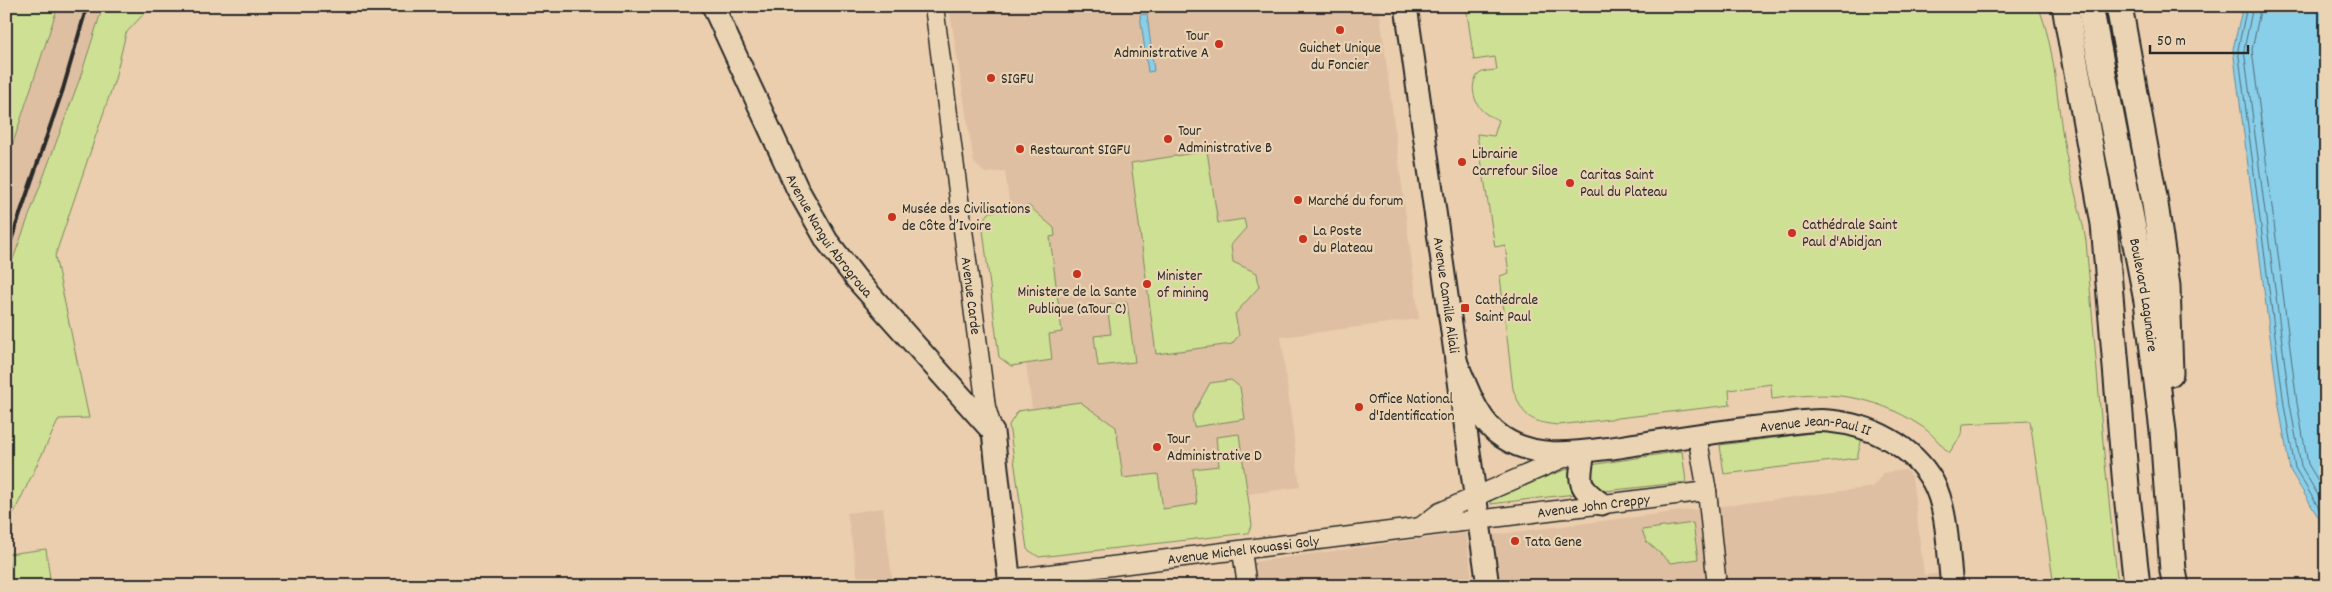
<svg xmlns="http://www.w3.org/2000/svg" width="2332" height="592" viewBox="0 0 2332 592" font-family="Dekko,sans-serif">
<style>
.built{fill:#dfbfa2}
.green{fill:#cee094;stroke:#7c8660}
.water{fill:#89cfea;stroke:#638d9e}
.lines{fill:none;stroke-linecap:round;stroke-linejoin:round}
.shore{stroke:#516d77;stroke-width:1}
.minor-casing{stroke:#2b2b2b;stroke-width:21}
.major-casing{stroke:#2b2b2b;stroke-width:25}
.highway-casing{stroke:#2b2b2b;stroke-width:29}
.minor{stroke:#ead4b3;stroke-width:18}
.major{stroke:#ead4b3;stroke-width:21}
.highway{stroke:#ead4b3;stroke-width:25}
.rail{stroke:#2b2b2b;stroke-width:4}
.poi-dot{fill:#c8321e;stroke:#ead4b3;stroke-width:2}
.labels{text-anchor:middle;stroke-width:4.5;stroke-linejoin:round;paint-order:stroke}
.poi-label{font-size:15px;fill:#2b2b2b;stroke:#ead4b3;text-anchor:start}
.street-label{font-size:15px;fill:#2b2b2b;stroke:#ead4b3}
</style>
<rect width="100%" height="100%" fill="#eaceae"/>
<filter id="ink" filterUnits="userSpaceOnUse"><feTurbulence type="fractalNoise" baseFrequency=".02" numOctaves="2"/><feDisplacementMap in="SourceGraphic" scale="10" xChannelSelector="R" yChannelSelector="G"/><feConvolveMatrix kernelMatrix="1 2 1 2 8 2 1 2 1" color-interpolation-filters="sRGB"/></filter>
<g filter="url(#ink)">
<g class="built">
<polygon points="58,6 103,6 80,78 6,278 6,164"/>
<polygon points="949,6 1379,6 1419,319 1281,337 1300,487 1248,494 1252,525 1248,533 1039,557 1027,549 1009,425 1018,411 1032,408 1026,364 1011,366 999,357 982,222 990,212 1010,209 1005,171 985,173 974,163"/>
<polygon points="1906,470 1912,477 1924,575 1941,573 1943,586 1498,586 1491,535 1873,487 1883,473"/>
<polygon points="883,508 893,586 859,586 847,513"/>
<polygon points="1466,533 1473,586 1256,586 1253,562"/>
</g>
<g class="green">
<polygon points="6,6 58,6 6,164"/>
<polygon points="103,6 151,6 126,33 115,79 55,256 89,418 59,419 6,529 6,278 80,78"/>
<path d="M1466,6H2038C2055,47 2056,94 2063,137C2068,173 2080,206 2086,241L2104,454L2118,586H2054L2030,421L1963,424L1962,434L1949,453C1940,444 1931,432 1921,426C1871,393 1829,391 1772,399L1771,384L1729,390L1730,405L1558,425C1529,422 1523,416 1513,389L1500,276L1509,273L1505,245L1495,247L1477,134L1494,136L1499,120C1495,118 1489,116 1485,113C1475,106 1469,86 1477,76C1482,70 1490,71 1497,70L1495,57L1474,60Z"/>
<polygon points="1207,151 1218,223 1244,219 1246,228 1231,245 1233,262 1257,273 1259,287 1235,314 1239,335 1232,344 1156,354 1131,163"/>
<polygon points="1029,206 1054,228 1055,236 1050,237 1062,332 1049,334 1052,360 1011,366 999,357 982,222 990,212"/>
<polygon points="1127,302 1135,362 1098,366 1094,336 1111,334 1107,305"/>
<polygon points="1231,380 1240,387 1245,419 1194,427 1192,416 1210,383"/>
<polygon points="1080,402 1116,427 1123,478 1158,474 1163,509 1197,504 1193,469 1219,466 1216,437 1239,434 1252,525 1248,533 1039,557 1027,549 1009,425 1018,411"/>
<polygon points="1819,432 1846,434 1862,438 1857,458 1724,474 1720,445"/>
<path d="M1682,451L1686,482C1621,490 1556,495 1491,504V499L1510,489L1571,468Z"/>
<polygon points="1693,523 1698,559 1671,563 1646,541 1642,530"/>
<polygon points="46,549 51,586 12,586 8,554"/>
</g>
<g class="water">
<polygon points="2243,6 2326,6 2326,530 2290,470 2279,406 2233,49"/>
<polygon points="1147,14 1154,71 1148,72 1140,15"/>
</g>
<g class="lines">
<g class="shore">
<polyline points="2247,6 2238,49 2284,405 2295,468 2326,520"/>
<polyline points="2253,6 2244,50 2290,404 2301,466 2326,509"/>
<polyline points="2261,6 2252,50 2297,403 2308,464 2326,494"/>
</g>
<defs>
<g id="minor">
<path id="s1" d="M934,6L986,407L993,431"/>
<polyline points="1697,435 1707,491 1717,586"/>
<polyline points="1419,528 1440,512 1573,454"/>
<polyline points="1242,551 1247,586"/>
<path id="s2" d="M1009,579L1707,491"/>
</g>
<g id="major">
<path id="s3" d="M713,6L797,188L827,241L858,281L993,432L1010,586"/>
<path id="s4" d="M1406,6L1488,586"/>
<path id="s5" d="M1456,361C1467,387 1477,421 1502,437C1538,461 1579,452 1619,447C1672,439 1724,430 1777,425C1794,423 1812,419 1829,421C1871,425 1912,445 1933,482C1948,509 1948,555 1952,586"/>
<path d="M1584,452C1579,481 1576,486 1602,504"/>
</g>
<g id="highway">
<polyline points="2065,6 2104,224 2126,486 2137,586"/>
<path id="s6" d="M2090,6L2147,301L2163,431L2173,571L2176,586"/>
<polyline points="2119,6 2154,197 2167,286 2170,373"/>
</g>
</defs>
<use href="#minor" class="minor-casing"/>
<use href="#major" class="major-casing"/>
<use href="#highway" class="highway-casing"/>
<use href="#minor" class="minor"/>
<use href="#major" class="major"/>
<use href="#highway" class="highway"/>
<polyline class="rail" points="6,255 63,89 87,6"/>
</g>
</g>
<g class="poi-dot">
<circle cx="1340" cy="30" r="5"/>
<circle cx="1219" cy="44" r="5"/>
<circle cx="991" cy="78" r="5"/>
<circle cx="1168" cy="139" r="5"/>
<circle cx="1020" cy="149" r="5"/>
<circle cx="1462" cy="162" r="5"/>
<circle cx="1570" cy="183" r="5"/>
<circle cx="1298" cy="200" r="5"/>
<circle cx="892" cy="217" r="5"/>
<circle cx="1792" cy="233" r="5"/>
<circle cx="1303" cy="239" r="5"/>
<circle cx="1077" cy="274" r="5"/>
<circle cx="1147" cy="284" r="5"/>
<rect x="1460" y="303" width="10" height="10" rx="2.5"/>
<circle cx="1359" cy="407" r="5"/>
<circle cx="1157" cy="447" r="5"/>
<circle cx="1515" cy="541" r="5"/>
</g>
<g class="labels">
<g class="poi-label">
<text x="1209" y="40" text-anchor="end">Tour<tspan x="1209" dy="17">Administrative A</tspan></text>
<text x="1340" y="52" text-anchor="middle">Guichet Unique<tspan x="1340" dy="17">du Foncier</tspan></text>
<text x="1001" y="83">SIGFU</text>
<text x="1178" y="135">Tour<tspan x="1178" dy="17">Administrative B</tspan></text>
<text x="1030" y="154">Restaurant SIGFU</text>
<text x="1472" y="158">Librairie<tspan x="1472" dy="17">Carrefour Siloe</tspan></text>
<text x="1580" y="179">Caritas Saint<tspan x="1580" dy="17">Paul du Plateau</tspan></text>
<text x="1308" y="205">Marché du forum</text>
<text x="902" y="213">Musée des Civilisations<tspan x="902" dy="17">de Côte d’Ivoire</tspan></text>
<text x="1802" y="229">Cathédrale Saint<tspan x="1802" dy="17">Paul d'Abidjan</tspan></text>
<text x="1313" y="235">La Poste<tspan x="1313" dy="17">du Plateau</tspan></text>
<text x="1157" y="280">Minister<tspan x="1157" dy="17">of mining</tspan></text>
<text x="1077" y="296" text-anchor="middle">Ministere de la Sante<tspan x="1077" dy="17">Publique (aTour C)</tspan></text>
<text x="1475" y="304">Cathédrale<tspan x="1475" dy="17">Saint Paul</tspan></text>
<text x="1369" y="403">Office National<tspan x="1369" dy="17">d'Identification</tspan></text>
<text x="1167" y="443">Tour<tspan x="1167" dy="17">Administrative D</tspan></text>
<text x="1525" y="546">Tata Gene</text>
</g>
<g class="street-label">
<text dy="5" stroke="none"><textPath href="#s3" startOffset="258">Avenue Nangui Abrogroua</textPath></text>
<text dy="5" stroke="none"><textPath href="#s6" startOffset="294">Boulevard Lagunaire</textPath></text>
<text dy="5" stroke="none"><textPath href="#s1" startOffset="292">Avenue Carde</textPath></text>
<text dy="5" stroke="none"><textPath href="#s4" startOffset="292">Avenue Camille Aliali</textPath></text>
<text dy="5" stroke="none"><textPath href="#s5" startOffset="409">Avenue Jean-Paul II</textPath></text>
<text dy="5" stroke="none"><textPath href="#s2" startOffset="589">Avenue John Creppy</textPath></text>
<text dy="5" stroke="none"><textPath href="#s2" startOffset="236">Avenue Michel Kouassi Goly</textPath></text>
</g>
</g>
<rect width="2332" height="592" fill="none" stroke="#ead4b3" stroke-width="25"/>
<rect x="12" y="12" width="2307" height="567" fill="none" stroke="#2b2b2b" stroke-width="2" filter="url(#ink)"/>
<path d="M2150 45v8h98v-8" fill="none" stroke="#2b2b2b" stroke-width="2.5"/>
<text x="2157" y="45" font-size="15" fill="#2b2b2b" stroke="#ead4b3" stroke-width="4" paint-order="stroke">50 m</text>
</svg>
